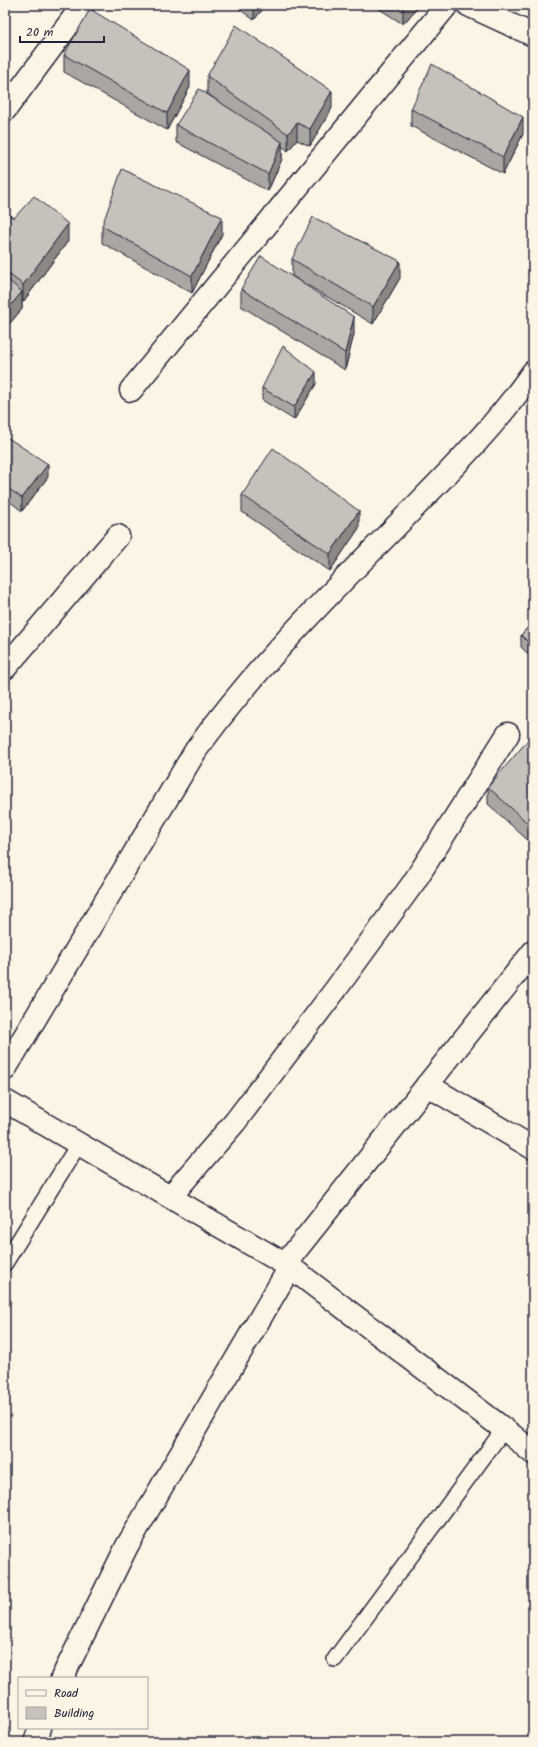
<svg xmlns="http://www.w3.org/2000/svg" width="538" height="1747" viewBox="0 0 538 1747" font-family="Kalam,sans-serif">
<style>
.lines{fill:none;stroke-linecap:round;stroke-linejoin:round}
.lane-casing{stroke:#22223b;stroke-width:18}
.street-casing{stroke:#22223b;stroke-width:25}
.lane{stroke:#fcf5e5;stroke-width:15}
.street{stroke:#fcf5e5;stroke-width:22}
.wall{fill:#aaa6a1;stroke:#22223b}
.shaded-wall{fill:#8b8783;stroke:#22223b}
.building{fill:#c6c1bb;stroke:#22223b}
</style>
<rect width="100%" height="100%" fill="#fcf5e5"/>
<filter id="ink" filterUnits="userSpaceOnUse"><feTurbulence type="fractalNoise" baseFrequency=".025" numOctaves="2"/><feDisplacementMap in="SourceGraphic" scale="8" xChannelSelector="R" yChannelSelector="G"/><feConvolveMatrix kernelMatrix="1 2 1 2 8 2 1 2 1" color-interpolation-filters="sRGB"/></filter>
<g filter="url(#ink)">
<g class="lines">
<defs>
<g id="lane">
<polyline points="5,1263 78,1145"/>
<polyline points="335,1659 504,1429"/>
</g>
<g id="street">
<polyline points="468,5 533,35"/>
<polyline points="5,110 83,5"/>
<polyline points="131,390 447,5"/>
<polyline points="5,668 118,536"/>
<path d="M5,1069L196,750C258,664 334,590 408,514C453,468 496,425 533,372"/>
<polyline points="427,1085 533,1148"/>
<polyline points="5,1101 290,1267 513,1436 533,1453"/>
<polyline points="170,1197 235,1122 336,989 414,882 508,734"/>
<polyline points="285,1264 533,952"/>
<polyline points="62,1678 127,1546 290,1267"/>
<polyline points="35,1742 40,1728"/>
</g>
</defs>
<use href="#lane" class="lane-casing"/>
<use href="#street" class="street-casing"/>
<use href="#lane" class="lane"/>
<use href="#street" class="street"/>
</g>
<g class="wall">
<polygon points="234,5 266,5 254,20"/>
<polygon points="373,5 420,5 403,24"/>
<polygon points="519,5 533,5 533,13"/>
<polygon points="64,55 190,87 167,130 64,72"/>
<polygon points="207,76 332,108 310,146 297,140 288,151 282,146 282,159 268,191 176,142 176,125 215,99 207,93"/>
<polygon points="411,109 523,134 503,174 411,126"/>
<polygon points="5,212 14,218 68,241 23,302 22,302 22,309 5,329"/>
<polygon points="102,226 222,234 192,293 102,243"/>
<polygon points="292,259 400,278 373,324 292,276"/>
<polygon points="241,289 354,334 345,370 241,306"/>
<polygon points="316,384 294,420 262,400 262,388"/>
<polygon points="5,436 48,477 22,511 5,498"/>
<polygon points="242,495 359,528 330,571 242,512"/>
<polygon points="533,622 533,659 521,647 521,635"/>
<polygon points="533,745 533,845 488,804 488,787"/>
</g>
<g class="shaded-wall">
<polygon points="254,5 266,5 254,20"/>
<polygon points="405,5 420,5 403,24 403,7"/>
<polygon points="190,70 190,87 167,130 167,113"/>
<polygon points="332,91 332,108 310,146 310,129"/>
<polygon points="523,117 523,134 503,174 503,157"/>
<polygon points="297,123 297,140 288,151 288,134"/>
<polygon points="282,142 282,159 268,191 268,174"/>
<polygon points="222,217 222,234 192,293 192,276"/>
<polygon points="68,224 68,241 23,302 23,285"/>
<polygon points="400,261 400,278 373,324 373,307"/>
<polygon points="22,292 22,309 5,329 5,312"/>
<polygon points="354,317 354,334 345,370 345,353"/>
<polygon points="316,372 316,384 294,420 294,407"/>
<polygon points="48,464 48,477 22,511 22,498"/>
<polygon points="359,511 359,528 330,571 330,554"/>
</g>
<g class="building">
<polygon points="90,9 190,70 167,113 64,55"/>
<polygon points="236,25 332,91 310,129 297,123 288,134 207,76"/>
<polygon points="432,64 523,117 503,157 411,109"/>
<polygon points="199,89 282,142 268,174 176,125"/>
<polygon points="122,169 222,217 192,276 102,226"/>
<polygon points="34,196 68,224 23,285 5,271 5,212 14,218"/>
<polygon points="313,217 400,261 373,307 292,259"/>
<polygon points="261,256 354,317 345,353 241,289"/>
<polygon points="5,277 22,292 5,312"/>
<polygon points="283,346 316,372 294,407 262,388"/>
<polygon points="5,436 48,464 22,498 5,486"/>
<polygon points="273,448 359,511 330,554 242,495"/>
<polygon points="533,622 533,647 521,635"/>
<polygon points="528,740 533,745 533,828 488,787"/>
</g>
</g>
<rect width="538" height="1747" fill="none" stroke="#fcf5e5" stroke-width="20"/>
<rect x="10" y="10" width="518" height="1727" fill="none" stroke="#22223b" stroke-width="1.5" filter="url(#ink)"/>
<rect x="18" y="1677" width="130" height="52" fill="#fcf5e5" stroke="#a5a1a1"/>
<rect x="26" y="1690" width="20" height="6" fill="#fcf5e5" stroke="#a5a1a1"/>
<text x="54" y="1697" font-size="12" fill="#22223b">Road</text>
<rect x="26" y="1707" width="20" height="12" fill="#c6c1bb" stroke="#a5a1a1"/>
<text x="54" y="1717" font-size="12" fill="#22223b">Building</text>
<path d="M20 36v6h84v-6" fill="none" stroke="#22223b" stroke-width="2"/>
<text x="26" y="36" font-size="12" fill="#22223b" stroke="#fcf5e5" stroke-width="3" paint-order="stroke">20 m</text>
</svg>
